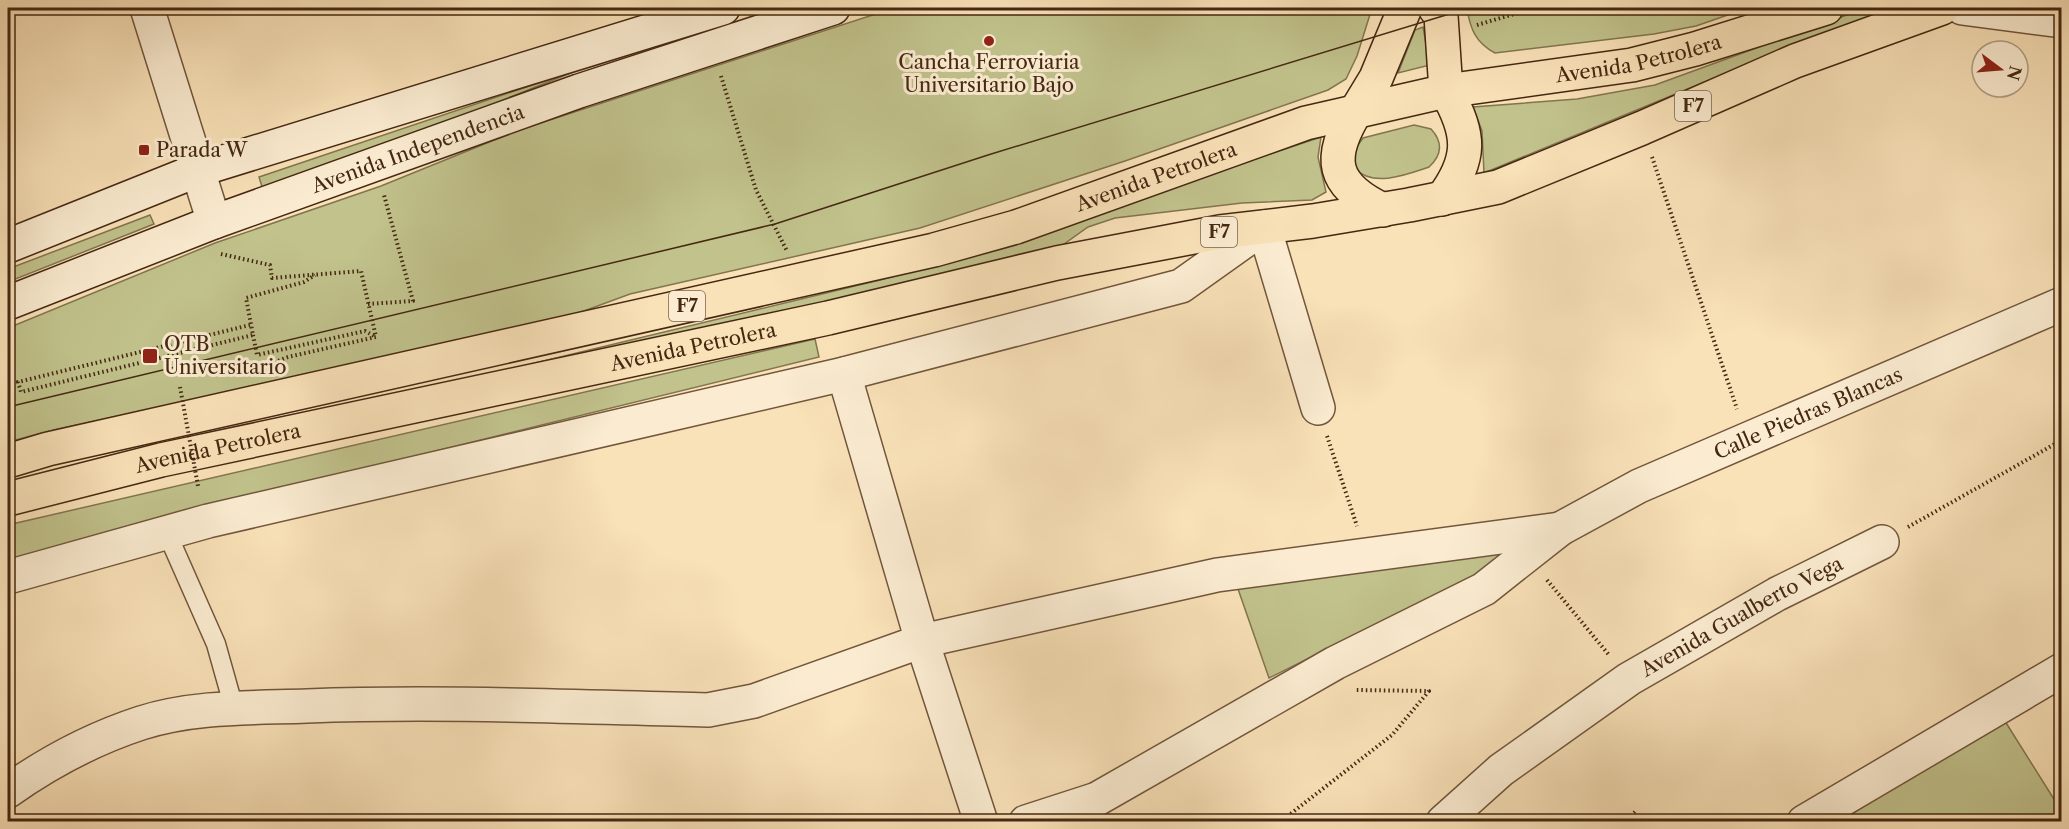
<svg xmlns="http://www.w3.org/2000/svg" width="2069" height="829" viewBox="0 0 2069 829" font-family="'Libre Caslon Text',serif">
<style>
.green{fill:#c1c28c;stroke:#83754f;stroke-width:1.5}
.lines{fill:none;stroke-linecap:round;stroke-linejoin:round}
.lane-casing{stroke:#72563c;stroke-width:21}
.street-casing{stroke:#72563c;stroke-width:36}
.secondary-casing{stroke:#452812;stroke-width:36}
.primary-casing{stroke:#452812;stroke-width:36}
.highway-casing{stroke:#452812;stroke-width:36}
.path{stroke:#452812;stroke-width:4;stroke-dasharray:1.5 3;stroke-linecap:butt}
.lane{stroke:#fbecd1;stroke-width:18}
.street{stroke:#fbecd1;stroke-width:33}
.secondary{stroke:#fbecd1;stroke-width:33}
.primary{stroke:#f9e1b8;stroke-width:33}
.highway{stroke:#f9e1b8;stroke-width:33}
.tram{stroke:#452812;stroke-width:1.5}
.path-bridge{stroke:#452812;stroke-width:4;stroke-dasharray:1.5 3;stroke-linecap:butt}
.poi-dot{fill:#8f2418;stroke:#fbecd1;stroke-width:2}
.labels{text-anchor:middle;stroke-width:6;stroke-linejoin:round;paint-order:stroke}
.shield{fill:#fbecd1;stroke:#7c634b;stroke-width:1.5}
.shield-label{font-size:18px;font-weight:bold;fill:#452812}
.street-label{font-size:20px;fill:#452812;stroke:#fbecd1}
.poi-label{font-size:20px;fill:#452812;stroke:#fbecd1;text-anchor:start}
</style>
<rect width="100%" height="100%" fill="#f9e1b8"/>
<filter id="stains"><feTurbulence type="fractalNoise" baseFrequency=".00333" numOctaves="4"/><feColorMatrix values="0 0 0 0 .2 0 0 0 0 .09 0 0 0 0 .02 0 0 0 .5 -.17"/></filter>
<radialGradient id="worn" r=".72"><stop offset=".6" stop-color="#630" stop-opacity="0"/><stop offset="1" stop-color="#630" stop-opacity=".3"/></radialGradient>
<g class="green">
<polygon points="894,8 1372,8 1357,56 1346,79 1328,90 1125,161 920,228 630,294 554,322 58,429 8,442 8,328 215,243 381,186 519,130"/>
<path d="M1467,8H1748L1696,26L1654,34L1495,53C1476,43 1470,29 1467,8Z"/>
<polygon points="1866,8 1907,8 1736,69 1484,173 1482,131 1473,107 1577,99 1655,85"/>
<polygon points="1423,27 1430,65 1398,73 1415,30"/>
<polygon points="583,68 446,123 263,190 259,177"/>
<path d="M1414,125L1431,129C1443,142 1442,155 1429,167C1408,174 1373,188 1356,169L1353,152L1363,138Z"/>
<polygon points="1321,137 1318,157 1326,192 1312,200 1242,203 1115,218 1088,227 1057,249 803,310 531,364 880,280 1003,248 1103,209"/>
<polygon points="150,215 154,224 8,282 8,269"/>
<polygon points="815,339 819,357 155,520 8,560 8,525 12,524"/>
<polygon points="1497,552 1500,563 1269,678 1237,586"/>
<polygon points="2003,718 2062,812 2061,822 1839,822"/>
</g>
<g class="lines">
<defs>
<polyline id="lane" points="167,533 216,644 234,708"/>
<g id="street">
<polyline points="147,8 214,222"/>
<polyline points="1962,8 2062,21"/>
<polyline points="844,374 922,641 981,822"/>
<polyline points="8,577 208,521 844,374 1181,286 1264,227 1318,408"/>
<path d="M8,791C49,762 92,739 141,723C194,706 252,708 307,706C441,701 575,707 708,710L754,701L922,641L1217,575L1560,529"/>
<path id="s1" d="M1026,822L1097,799L1335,663L1484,589L1560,529L1639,486L2062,304"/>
<path id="s2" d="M1443,822L1501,770L1629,679L1777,594L1882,542"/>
<polyline points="1804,822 2062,670"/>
</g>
<g id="secondary">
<polyline points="8,246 198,170 723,8"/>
<path id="s3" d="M8,303L214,222L579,91L833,8"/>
</g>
<g id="primary">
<polyline points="1435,8 1441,16 1446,91"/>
<polyline points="1356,111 1376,78 1405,8"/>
</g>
<g id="highway">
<path d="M1356,111C1327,158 1331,185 1383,210"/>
<path d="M1442,199C1472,159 1471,134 1446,91"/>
<path id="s4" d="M8,461L48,449L934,250L1016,227L1306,123L1446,91L1632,65L1695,49L1826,8"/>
<path id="s5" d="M8,499L161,460L828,318L1057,263L1220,232L1313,221L1409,205L1498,187L1642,128L1795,61L1942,8"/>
</g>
</defs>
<use href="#lane" class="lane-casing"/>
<use href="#street" class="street-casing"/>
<use href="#secondary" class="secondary-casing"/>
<use href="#primary" class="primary-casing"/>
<use href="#highway" class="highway-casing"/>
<g class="path">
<polyline points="1477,25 1534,8"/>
<polyline points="721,76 756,190 787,251"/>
<polyline points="1652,157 1737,409"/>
<polyline points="221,254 270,265 272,278 361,271 376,337 288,357 270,364"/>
<polyline points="368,304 413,301 384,195"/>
<polyline points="250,325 18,382 21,392 253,335 246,298 304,282 315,275"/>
<polyline points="253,335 257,355 365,331 376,337"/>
<polyline points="1327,436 1357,526"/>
<polyline points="1908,527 2062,440"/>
<polyline points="1547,580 1609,655"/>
<polyline points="1280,822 1392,735 1429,691 1356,690"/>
<polyline points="1624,822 1636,811"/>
</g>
<use href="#lane" class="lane"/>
<use href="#street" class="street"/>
<use href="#secondary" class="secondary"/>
<use href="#primary" class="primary"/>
<use href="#highway" class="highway"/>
<polyline class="tram" points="8,407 775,224 988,155 1469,8"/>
<polyline class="path-bridge" points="180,387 198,486"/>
</g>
<g class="poi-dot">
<circle cx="989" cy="41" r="6"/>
<rect x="138" y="144" width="12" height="12" rx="3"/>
<rect x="142" y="348" width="16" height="16" rx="3"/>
</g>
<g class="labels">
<g class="shield">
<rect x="1675" y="91" width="36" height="30" rx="4.5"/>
<rect x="1201" y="217" width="36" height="30" rx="4.5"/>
<rect x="669" y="291" width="36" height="30" rx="4.5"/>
</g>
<g class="shield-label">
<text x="1693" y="112">F7</text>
<text x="1219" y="238">F7</text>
<text x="687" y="312">F7</text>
</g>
<g class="street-label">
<text dy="7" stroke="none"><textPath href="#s4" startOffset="1682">Avenida Petrolera</textPath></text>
<text dy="7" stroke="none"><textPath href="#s3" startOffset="438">Avenida Independencia</textPath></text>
<text dy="7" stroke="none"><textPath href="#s4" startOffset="1184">Avenida Petrolera</textPath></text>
<text dy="7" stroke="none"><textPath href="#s5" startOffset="702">Avenida Petrolera</textPath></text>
<text dy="7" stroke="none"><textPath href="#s1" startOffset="886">Calle Piedras Blancas</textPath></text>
<text dy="7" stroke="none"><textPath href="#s5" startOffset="216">Avenida Petrolera</textPath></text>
<text dy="7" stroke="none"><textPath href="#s2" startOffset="364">Avenida Gualberto Vega</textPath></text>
</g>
<g class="poi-label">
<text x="989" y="69" text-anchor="middle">Cancha Ferroviaria<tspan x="989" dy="23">Universitario Bajo</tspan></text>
<text x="156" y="157">Parada W</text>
<text x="164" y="351">OTB<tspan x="164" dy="23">Universitario</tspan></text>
</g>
</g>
<rect width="2069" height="829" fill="none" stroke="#f9e1b8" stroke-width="30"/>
<rect x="9" y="9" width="2051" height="811" fill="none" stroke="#452812" stroke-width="3"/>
<rect x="15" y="15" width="2039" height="799" fill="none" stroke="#452812" stroke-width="1.5"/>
<g transform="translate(2000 69) rotate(106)"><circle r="28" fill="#fbecd1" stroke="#b29e85" stroke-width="1.5"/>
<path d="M0-4.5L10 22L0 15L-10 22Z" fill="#8f2418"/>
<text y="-9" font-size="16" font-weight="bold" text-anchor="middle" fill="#452812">N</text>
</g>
<rect width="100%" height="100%" filter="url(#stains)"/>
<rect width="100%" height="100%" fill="url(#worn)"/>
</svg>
